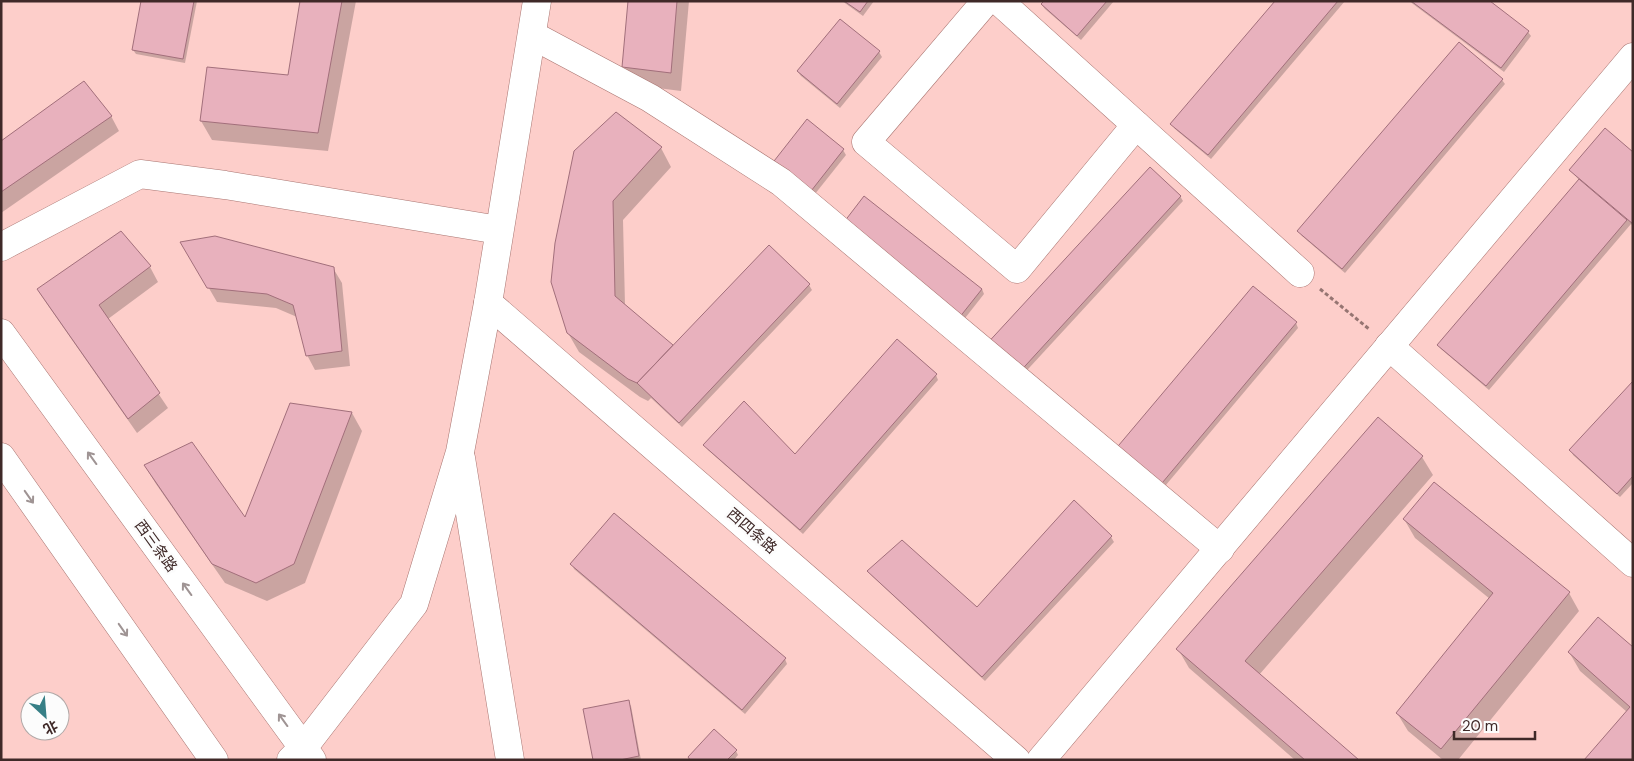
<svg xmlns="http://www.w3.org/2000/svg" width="1634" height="761" viewBox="0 0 1634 761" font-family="'DM Sans','Noto Sans SC',sans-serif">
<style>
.shadow{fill:#0003}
.building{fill:#e8b1bd;stroke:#a26f7b}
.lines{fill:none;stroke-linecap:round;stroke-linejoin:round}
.minor-casing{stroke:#a97571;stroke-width:29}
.tertiary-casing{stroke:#a97571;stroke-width:29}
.secondary-casing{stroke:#a97571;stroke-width:29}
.primary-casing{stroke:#a97571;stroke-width:29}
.path{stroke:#967572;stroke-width:3;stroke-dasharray:4 2.5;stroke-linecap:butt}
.minor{stroke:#fff;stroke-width:28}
.tertiary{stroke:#fff;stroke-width:28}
.secondary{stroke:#fff;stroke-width:28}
.primary{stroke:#fff;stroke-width:28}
.oneway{stroke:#9f9494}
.labels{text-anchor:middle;stroke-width:5;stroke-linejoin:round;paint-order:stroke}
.street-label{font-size:15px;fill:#3f2928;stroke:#fcfcfc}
</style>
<rect width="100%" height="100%" fill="#fdceca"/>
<g class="shadow">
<polygon points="142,1 197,1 185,63 136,54 133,50"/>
<polygon points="302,1 356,1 328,151 212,140 201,121 289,76"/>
<polygon points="629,1 689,1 681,91 634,85 624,66"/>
<polygon points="842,1 874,1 863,16"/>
<polygon points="1045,1 1114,1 1081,40 1045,9 1042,5"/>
<polygon points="1277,1 1345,1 1211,159 1175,129 1172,124"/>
<polygon points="1409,1 1488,1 1528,32 1531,36 1504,72"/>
<polygon points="840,20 879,52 882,57 840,108 801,76 798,72"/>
<polygon points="1502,80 1505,84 1345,273 1302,236 1299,231"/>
<polygon points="111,116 119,131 1,213 1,142"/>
<polygon points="807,121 843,150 846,155 807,204"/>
<polygon points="661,148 671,167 623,220 625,305 673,347 769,247 809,285 812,290 682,427 651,398 648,401 640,397 579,352 568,333 557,243"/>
<polygon points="1633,153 1633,226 1631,224 1489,390 1441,349 1438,345 1579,180 1570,170"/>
<polygon points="1180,196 1183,201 1018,380 988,353"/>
<polygon points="845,230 982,289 984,294 962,322"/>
<polygon points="182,242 333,268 342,283 350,366 315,370 307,355 297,317 276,308 217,302"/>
<polygon points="150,267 158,282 108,319 168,408 137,433 47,304 38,290"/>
<polygon points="1296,323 1298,328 1155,498 1113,463"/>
<polygon points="936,375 938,380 803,534 708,450 705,445 795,456"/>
<polygon points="1633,383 1633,483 1620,497 1573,455 1571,450"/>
<polygon points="352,413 362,431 305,583 267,601 225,583 156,484 145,466 246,520"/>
<polygon points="1422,457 1433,475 1259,675 1357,760 1295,760 1189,668 1178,649"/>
<polygon points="1404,519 1569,593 1579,611 1458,760 1443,760 1408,731 1397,713 1490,599 1415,538"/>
<polygon points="1111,537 1114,542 985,681 872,576 869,572 977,609"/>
<polygon points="572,564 785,659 787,664 745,714 574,569"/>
<polygon points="1633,648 1633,760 1627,712 1580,671 1569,652"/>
<polygon points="628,702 631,706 641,760 594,760"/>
<polygon points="736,751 738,755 734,760 690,760"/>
</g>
<g class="building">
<polygon points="141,1 194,1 183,59 132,50"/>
<polygon points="300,1 342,1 318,133 200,121 207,67 288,75"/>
<polygon points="628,1 677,1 671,73 622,67"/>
<polygon points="844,1 868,1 860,12"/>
<polygon points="1044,1 1107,1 1077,36 1041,4"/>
<polygon points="1275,1 1338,1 1208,155 1170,124"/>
<polygon points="1411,1 1490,1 1529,31 1501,68"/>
<polygon points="840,19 880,51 837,104 797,71"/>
<polygon points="1459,42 1503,79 1342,269 1297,231"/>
<polygon points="84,81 112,116 1,192 1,141"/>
<polygon points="616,112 662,147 613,201 615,296 673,345 637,383 628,379 567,333 551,282 555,243 574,151"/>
<polygon points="807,119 844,149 804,200 767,170"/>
<polygon points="1605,128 1633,152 1633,224 1569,170"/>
<polygon points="1150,167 1181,196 1015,377 983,348"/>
<polygon points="1579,179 1627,220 1486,386 1437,345"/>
<polygon points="864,196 982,289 959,318 841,226"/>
<polygon points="121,231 151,266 99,305 160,393 128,419 37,289"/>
<polygon points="215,236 334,267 342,351 306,356 293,305 267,294 207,288 180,242"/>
<polygon points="769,245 810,284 679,423 637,383"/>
<polygon points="1253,286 1297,322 1152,495 1108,458"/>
<polygon points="897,339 937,374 800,530 703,445 744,401 795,454"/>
<polygon points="1633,381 1633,476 1617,494 1569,450"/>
<polygon points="290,403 352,412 294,564 256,583 212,564 144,465 192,442 245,517"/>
<polygon points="1378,417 1423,456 1245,661 1359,760 1305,760 1176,649"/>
<polygon points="1434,482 1570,592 1441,749 1396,713 1493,593 1403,519"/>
<polygon points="1074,500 1112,536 982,677 867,571 902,540 977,607"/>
<polygon points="614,513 786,658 742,710 570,564"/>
<polygon points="1598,617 1633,647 1633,760 1584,760 1630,707 1568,652"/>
<polygon points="629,700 639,756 620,760 593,760 583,709"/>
<polygon points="714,729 737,750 727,760 690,760 688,757"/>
</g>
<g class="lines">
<defs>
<g id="minor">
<polyline points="986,1 866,142 1017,269 1136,125"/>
<polyline points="999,1 1300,273"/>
<polyline points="532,35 650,98 781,182 1220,549"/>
<polyline points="1,247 140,174 225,185 499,230"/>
<polyline points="1389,346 1633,563"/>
</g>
<g id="tertiary">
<polyline points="488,303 1016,760"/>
<polyline points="1041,760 1633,57"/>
</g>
<g id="secondary">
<polyline points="461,458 510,760"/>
<polyline points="291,760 303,748 414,604 460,452 488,303 537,1"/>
</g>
<g id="primary">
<polyline points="1,333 312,760"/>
<polyline points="1,457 214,760"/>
</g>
</defs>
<use href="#minor" class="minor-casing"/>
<use href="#tertiary" class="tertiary-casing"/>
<use href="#secondary" class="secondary-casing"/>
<use href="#primary" class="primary-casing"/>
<polyline class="path" points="1320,289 1369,329"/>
<use href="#minor" class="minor"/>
<use href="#tertiary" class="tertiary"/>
<use href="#secondary" class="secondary"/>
<use href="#primary" class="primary"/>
</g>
<defs><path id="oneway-shaft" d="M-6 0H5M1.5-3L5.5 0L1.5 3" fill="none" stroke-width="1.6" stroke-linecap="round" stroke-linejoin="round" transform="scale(1.25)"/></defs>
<g class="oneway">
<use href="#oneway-shaft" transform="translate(92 458) rotate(-126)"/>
<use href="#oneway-shaft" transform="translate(29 497) rotate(55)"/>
<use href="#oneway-shaft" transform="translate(187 589) rotate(-126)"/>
<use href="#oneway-shaft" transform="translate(123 630) rotate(55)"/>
<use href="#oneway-shaft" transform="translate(283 720) rotate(-126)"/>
</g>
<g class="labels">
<g class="street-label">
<text transform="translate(752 531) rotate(41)" y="5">西四条路</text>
<text transform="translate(156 546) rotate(54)" y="5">西三条路</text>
</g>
</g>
<rect width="1634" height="761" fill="none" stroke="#3f2928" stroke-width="5"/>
<g transform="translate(45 716) rotate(154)"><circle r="24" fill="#fcfcfc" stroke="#b0a8a7"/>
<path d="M0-4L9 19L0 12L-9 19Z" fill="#377f86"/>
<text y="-8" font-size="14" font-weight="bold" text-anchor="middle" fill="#3f2928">北</text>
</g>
<path d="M1454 731v8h81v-8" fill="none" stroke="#3f2928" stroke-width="2.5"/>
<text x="1462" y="731" font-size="15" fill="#3f2928" stroke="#fcfcfc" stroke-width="4" paint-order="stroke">20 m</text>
</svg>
